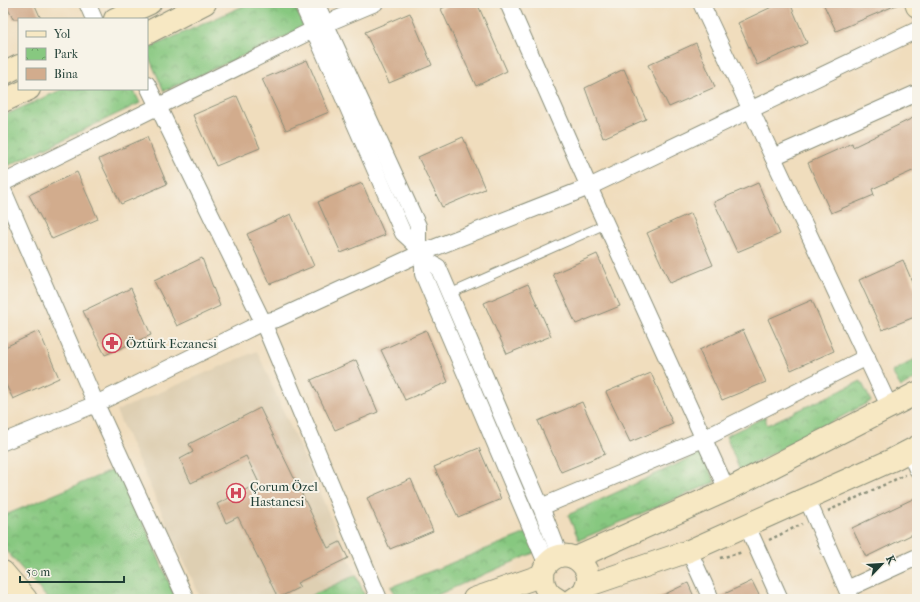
<svg xmlns="http://www.w3.org/2000/svg" width="920" height="602" viewBox="0 0 920 602" font-family="'IM FELL French Canon',serif">
<style>
.built{fill:#decfb2}
.park{fill:url(#park-crowns);stroke:#53825a}
.building{fill:#d2ac8d}
.lines{fill:none;stroke-linecap:round;stroke-linejoin:round}
.lane-casing{stroke:#888d78;stroke-width:10}
.street-casing{stroke:#888d78;stroke-width:18}
.secondary-casing{stroke:#888d78;stroke-width:24}
.path{stroke:#888d78;stroke-width:2.5;stroke-dasharray:3 3;stroke-linecap:butt}
.lane{stroke:#fff;stroke-width:8}
.street{stroke:#fff;stroke-width:16}
.secondary{stroke:#f7e8c3;stroke-width:22}
.labels{text-anchor:middle;stroke-width:4;stroke-linejoin:round;paint-order:stroke}
.poi-label{font-size:13px;fill:#1f3d34;stroke:#f7f3e8;text-anchor:start}
</style>
<defs>
<pattern id="park-crowns" width="20" height="18" patternUnits="userSpaceOnUse"><rect width="20" height="18" fill="#87c880"/><path d="M2 6a3 3 0 1 1 6 0M12 15a3 3 0 1 1 6 0" fill="none" stroke="#6ea46a"/></pattern>
</defs>
<rect width="100%" height="100%" fill="#f7f3e8"/>
<filter id="ink" filterUnits="userSpaceOnUse"><feTurbulence type="fractalNoise" baseFrequency=".025" numOctaves="2"/><feDisplacementMap in="SourceGraphic" scale="8" xChannelSelector="R" yChannelSelector="G"/><feConvolveMatrix kernelMatrix="1 2 1 2 8 2 1 2 1" color-interpolation-filters="sRGB"/></filter>
<filter id="wash" filterUnits="userSpaceOnUse"><feTurbulence type="fractalNoise" baseFrequency=".012" numOctaves="4" result="noise"/><feDisplacementMap in="SourceGraphic" scale="16" xChannelSelector="R" yChannelSelector="G"/><feGaussianBlur stdDeviation="0.9" result="paint"/><feColorMatrix in="noise" values="0 0 0 0 0 0 0 0 0 0 0 0 0 0 0 0 0 1.4 0 .05"/><feComposite in="paint" operator="in"/></filter>
<g filter="url(#wash)">
<rect width="100%" height="100%" fill="#f0ddbd"/>
<polygon class="built" points="257,351 356,575 304,599 201,599 116,411"/>
<g class="park">
<polygon points="250,3 293,3 305,28 164,91 147,53 147,49"/>
<polygon points="63,89 133,89 140,103 3,168 3,116"/>
<polygon points="917,358 917,378 901,387 892,372"/>
<polygon points="861,381 871,401 740,471 726,436 765,417 767,425"/>
<polygon points="701,453 715,482 579,540 568,515"/>
<polygon points="120,467 176,599 48,599 3,547 3,516"/>
<polygon points="529,532 538,551 428,599 399,599 391,587"/>
<polygon points="356,575 366,599 304,599"/>
</g>
<g id="blocks">
<g class="building">
<polygon points="5,3 34,3 41,19 13,19"/>
<polygon points="452,3 477,3 507,71 476,86 441,9"/>
<polygon points="780,3 790,3 807,43 757,65 738,23"/>
<polygon points="823,3 901,3 836,31"/>
<polygon points="410,13 432,65 389,83 365,32"/>
<polygon points="696,43 715,87 669,107 648,65"/>
<polygon points="307,60 329,112 286,130 262,79"/>
<polygon points="624,69 646,119 603,138 585,88"/>
<polygon points="237,96 260,148 216,166 193,115"/>
<polygon points="917,116 917,169 872,189 874,195 831,213 808,163 852,143 853,147"/>
<polygon points="147,137 167,184 121,204 99,159"/>
<polygon points="463,137 485,189 442,207 418,157"/>
<polygon points="77,172 98,219 52,239 29,195"/>
<polygon points="362,183 385,235 341,253 318,202"/>
<polygon points="758,183 780,234 737,252 714,202"/>
<polygon points="691,213 713,265 670,283 647,233"/>
<polygon points="291,214 314,266 270,284 247,234"/>
<polygon points="597,254 620,306 576,324 553,274"/>
<polygon points="202,258 220,306 177,326 154,281"/>
<polygon points="903,260 917,293 917,316 882,330 859,280"/>
<polygon points="528,284 551,336 507,354 484,303"/>
<polygon points="131,288 151,335 105,355 83,311"/>
<polygon points="812,300 834,351 791,370 768,319"/>
<polygon points="426,330 448,382 405,400 381,350"/>
<polygon points="743,330 766,382 722,400 699,350"/>
<polygon points="39,331 59,378 13,399 3,379 3,348"/>
<polygon points="356,360 378,412 335,430 311,380"/>
<polygon points="651,373 673,424 630,442 606,392"/>
<polygon points="582,402 605,454 561,472 538,421"/>
<polygon points="260,408 328,548 340,542 348,558 297,583 300,587 278,598 238,517 226,523 217,504 259,483 246,456 191,483 180,459 193,452 189,444"/>
<polygon points="479,448 501,499 458,517 434,467"/>
<polygon points="411,479 433,531 390,549 367,498"/>
<polygon points="917,497 917,532 866,557 852,528"/>
<polygon points="752,581 761,599 720,599 720,596"/>
<polygon points="688,583 695,599 655,599"/>
</g>
</g>
</g>
<g filter="url(#ink)">
<use href="#blocks" fill-opacity="0" stroke="#888d78" stroke-width="1"/>
<g class="lines">
<defs>
<polyline id="lane" points="449,294 606,224"/>
<g id="street">
<polyline points="87,3 94,19"/>
<path d="M302,3L403,233C419,247 424,252 423,274L547,565"/>
<polyline points="316,3 418,226 418,246"/>
<polyline points="508,3 589,187 727,490"/>
<polyline points="701,3 890,408"/>
<polyline points="147,84 263,322 379,599"/>
<polyline points="773,157 917,93"/>
<polyline points="3,183 325,24 375,3"/>
<polyline points="3,190 96,404 186,599"/>
<polyline points="424,259 438,267 541,507 560,556"/>
<polyline points="3,442 96,404 263,322 277,319 421,253 589,187 917,30"/>
<polyline points="909,451 917,469"/>
<polyline points="807,499 851,599"/>
<polyline points="541,507 703,439 867,357"/>
<polyline points="747,526 780,599"/>
<polyline points="689,551 711,599"/>
<polyline points="847,589 917,557"/>
</g>
<g id="secondary">
<polyline points="916,3 917,6"/>
<polyline points="115,19 150,3"/>
<polyline points="147,33 205,3"/>
<polyline points="3,74 19,66"/>
<polyline points="3,101 29,89"/>
<polyline points="576,558 727,490 917,393"/>
<polyline points="3,572 26,599"/>
<polyline points="586,586 689,551 892,460 917,447"/>
<polyline points="474,599 543,575"/>
<path d="M557,599C545,593 541,582 544,569C565,533 611,578 574,599"/>
</g>
</defs>
<use href="#lane" class="lane-casing"/>
<use href="#street" class="street-casing"/>
<use href="#secondary" class="secondary-casing"/>
<g class="path">
<polyline points="828,511 905,475"/>
<polyline points="769,540 802,524"/>
<polyline points="720,558 743,552"/>
</g>
<use href="#lane" class="lane"/>
<use href="#street" class="street"/>
<use href="#secondary" class="secondary"/>
</g>
</g>
<defs>
<symbol id="pharmacy-ring" viewBox="-11 -11 22 22"><circle r="9.5" fill="#f7f3e8" stroke="#d1495b" stroke-width="1.5"/><path d="M-2-6h4v4h4v4h-4v4h-4v-4h-4v-4h4Z" fill="#d1495b"/></symbol>
<symbol id="hospital-ring" viewBox="-11 -11 22 22"><circle r="9.5" fill="#f7f3e8" stroke="#d1495b" stroke-width="1.5"/><path d="M-5-5h3v3.5h4V-5h3V5h-3V1.5h-4V5h-3Z" fill="#d1495b"/></symbol>
</defs>
<g fill-rule="evenodd">
<use href="#pharmacy-ring" x="101" y="332" width="22" height="22"/>
<use href="#hospital-ring" x="225" y="482" width="22" height="22"/>
</g>
<g class="labels">
<g class="poi-label">
<text x="126" y="348">Öztürk Eczanesi</text>
<text x="250" y="491">Çorum Özel<tspan x="250" dy="15">Hastanesi</tspan></text>
</g>
</g>
<rect width="920" height="602" fill="none" stroke="#f7f3e8" stroke-width="16"/>
<rect x="18" y="18" width="130" height="72" fill="#f7f3e8" stroke="#a1aaa0"/>
<rect x="26" y="31" width="20" height="6" fill="#f7e8c3" stroke="#a1aaa0"/>
<text x="54" y="38" font-size="12" fill="#1f3d34">Yol</text>
<rect x="26" y="48" width="20" height="12" fill="url(#park-crowns)" stroke="#a1aaa0"/>
<text x="54" y="58" font-size="12" fill="#1f3d34">Park</text>
<rect x="26" y="68" width="20" height="12" fill="#d2ac8d" stroke="#a1aaa0"/>
<text x="54" y="78" font-size="12" fill="#1f3d34">Bina</text>
<g transform="translate(882 564) rotate(65)" stroke="#f7f3e8" stroke-width="3" paint-order="stroke">
<path d="M0-3L7 15L0 10L-7 15Z" fill="#1f3d34"/>
<text y="-6" font-size="11" font-weight="bold" text-anchor="middle" fill="#1f3d34">K</text>
</g>
<path d="M20 576v6h104v-6" fill="none" stroke="#1f3d34" stroke-width="2"/>
<text x="26" y="576" font-size="12" fill="#1f3d34" stroke="#f7f3e8" stroke-width="3" paint-order="stroke">50 m</text>
</svg>
